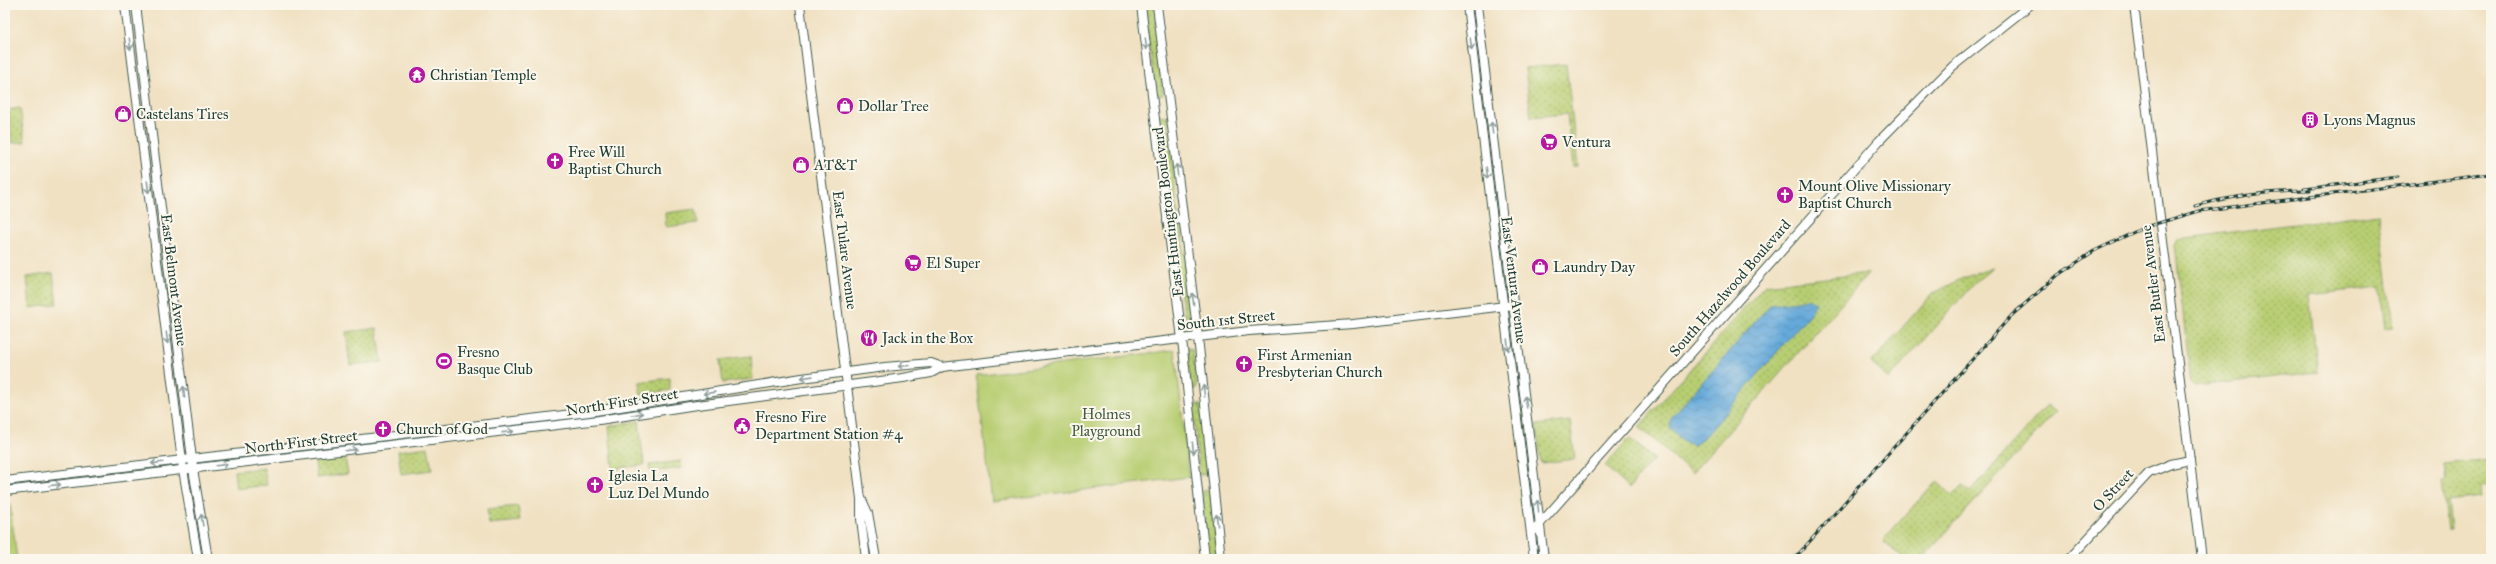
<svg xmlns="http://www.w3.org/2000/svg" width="2496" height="564" viewBox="0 0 2496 564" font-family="'IM FELL Great Primer',serif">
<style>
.grass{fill:url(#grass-dots);stroke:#6c8653}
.park{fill:#b8ce72;stroke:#6c8653}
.water{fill:url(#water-waves);stroke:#427387}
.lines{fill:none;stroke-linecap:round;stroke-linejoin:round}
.secondary-casing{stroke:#3e5649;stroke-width:10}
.secondary{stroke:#fff;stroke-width:8}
.rail-casing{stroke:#1f3d34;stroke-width:3}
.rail{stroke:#fbf7ec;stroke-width:1.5;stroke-dasharray:4.5;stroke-linecap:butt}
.oneway{stroke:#8f9e9a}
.labels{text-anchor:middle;stroke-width:4;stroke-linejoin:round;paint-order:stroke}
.poi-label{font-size:15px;fill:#1f3d34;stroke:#fbf7ec;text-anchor:start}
.street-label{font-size:15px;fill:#1f3d34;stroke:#fbf7ec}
.park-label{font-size:15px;fill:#3e5a40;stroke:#fbf7ec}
</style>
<defs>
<pattern id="grass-dots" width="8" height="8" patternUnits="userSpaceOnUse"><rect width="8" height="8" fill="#b8ce72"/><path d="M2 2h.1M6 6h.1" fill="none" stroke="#95a85e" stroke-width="1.8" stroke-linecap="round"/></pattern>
<pattern id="water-waves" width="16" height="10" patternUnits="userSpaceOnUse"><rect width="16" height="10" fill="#65a9da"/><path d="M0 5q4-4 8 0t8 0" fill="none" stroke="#538bb2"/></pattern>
</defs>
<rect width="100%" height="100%" fill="#fbf7ec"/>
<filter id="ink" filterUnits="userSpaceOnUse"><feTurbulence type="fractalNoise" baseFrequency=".025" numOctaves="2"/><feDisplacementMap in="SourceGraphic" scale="8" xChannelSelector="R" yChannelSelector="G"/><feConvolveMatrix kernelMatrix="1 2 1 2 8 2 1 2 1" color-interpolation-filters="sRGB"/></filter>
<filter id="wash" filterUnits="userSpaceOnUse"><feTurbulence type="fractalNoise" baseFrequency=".012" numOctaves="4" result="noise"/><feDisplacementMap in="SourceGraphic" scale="16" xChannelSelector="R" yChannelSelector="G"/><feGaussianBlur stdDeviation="0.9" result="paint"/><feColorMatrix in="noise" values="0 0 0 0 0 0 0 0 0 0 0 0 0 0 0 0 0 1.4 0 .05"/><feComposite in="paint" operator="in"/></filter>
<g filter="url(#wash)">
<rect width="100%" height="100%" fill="#f0e1c2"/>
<g class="grass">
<polygon points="1143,5 1154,5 1163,95 1156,96"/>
<polygon points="1566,64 1578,167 1573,167 1567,114 1531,117 1525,68"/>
<polygon points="20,108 25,142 12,143 8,110"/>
<polygon points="1158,115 1168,116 1178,216 1171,217"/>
<polygon points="696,209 698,223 666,227 665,213"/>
<polygon points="2379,213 2393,328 2385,329 2380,287 2309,295 2318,372 2196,386 2191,383 2175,244 2178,239"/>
<polygon points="1180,223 1181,224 1192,317 1185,317 1175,263 1171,225"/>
<polygon points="1993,268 1975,282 1889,379 1871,363 1932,294 1963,278"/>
<polygon points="53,273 57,304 30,308 27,277"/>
<polygon points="1869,273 1692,473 1639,427 1765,285"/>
<polygon points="377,328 382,362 350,365 346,332"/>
<polygon points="1187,348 1192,349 1197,387 1195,389 1191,390"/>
<polygon points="751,356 753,379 723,383 720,360"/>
<polygon points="670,378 670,390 641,395 639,382"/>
<polygon points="1200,404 1209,474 1199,475 1193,405"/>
<polygon points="2047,405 2056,412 1922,559 1904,559 1885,543 1883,540 1936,481 1953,496 1962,486 1970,492"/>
<polygon points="639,421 644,465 613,469 609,426"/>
<polygon points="1570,421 1575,459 1541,463 1536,425"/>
<polygon points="1629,438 1654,459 1629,488 1605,466"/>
<polygon points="428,447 432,470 401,474 398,451"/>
<polygon points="345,458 348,474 317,478 315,462"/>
<polygon points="2491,459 2491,483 2480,486 2481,497 2448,501 2451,531 2448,531 2442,481 2445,481 2443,464"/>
<polygon points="681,461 682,468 650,472 649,465"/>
<polygon points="264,468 267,485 236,489 234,471"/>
<polygon points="1209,490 1211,491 1219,559 1207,559 1202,491"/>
<polygon points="518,506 520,521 489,524 487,509"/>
<polygon points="322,552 322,559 291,559 290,556"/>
</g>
<g class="park">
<polygon points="1175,350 1189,477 992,501 976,375"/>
<polygon points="5,499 10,504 17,559 5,559"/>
</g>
<path class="water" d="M1810,299L1816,303L1810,313L1711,430L1695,445C1684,444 1677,435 1670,427L1671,418L1770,305Z"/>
</g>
<g filter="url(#ink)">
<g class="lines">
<defs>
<g id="secondary">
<polyline points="125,5 183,469 198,559"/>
<polyline points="136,5 194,475 208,559"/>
<polyline points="800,5 861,499 861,519 866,559"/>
<polyline points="1141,5 1182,339 1205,559"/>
<polyline points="1157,5 1198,337 1221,559"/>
<polyline points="1467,5 1534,559"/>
<polyline points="1477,5 1544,559"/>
<polyline points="2134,5 2202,559"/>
<polyline points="1167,221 1183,219"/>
<polyline points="5,481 589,412 802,378 885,367 931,363 942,367"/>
<polyline points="5,491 599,420 690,406 903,378 931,373 942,367 1249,331 1353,324 1514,305"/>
<polyline points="862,500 868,513 876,559"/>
<polyline points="1531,534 1879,141 1953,66 2030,5"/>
<polyline points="2069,559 2149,473 2171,464 2190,460"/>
</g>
</defs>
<use href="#secondary" class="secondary-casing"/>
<use href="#secondary" class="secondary"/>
<defs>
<g id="rail">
<polyline points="2304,189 2398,177"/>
<path d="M2195,206C2231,196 2272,191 2310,191"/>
<polyline points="1794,559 2011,316 2058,275 2094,251 2145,227 2199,211 2491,174"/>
</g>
</defs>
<use href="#rail" class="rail-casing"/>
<use href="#rail" class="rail"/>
</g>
<defs><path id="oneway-shaft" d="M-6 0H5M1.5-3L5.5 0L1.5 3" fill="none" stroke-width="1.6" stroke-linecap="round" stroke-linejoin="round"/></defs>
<g class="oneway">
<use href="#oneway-shaft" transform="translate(130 44) rotate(83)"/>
<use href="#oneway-shaft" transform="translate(1146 44) rotate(83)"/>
<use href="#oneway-shaft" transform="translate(1471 44) rotate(83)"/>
<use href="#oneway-shaft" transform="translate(1492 128) rotate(-97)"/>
<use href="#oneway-shaft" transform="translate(1177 170) rotate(-97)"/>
<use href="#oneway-shaft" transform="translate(1487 173) rotate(83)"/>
<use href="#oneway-shaft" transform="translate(148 187) rotate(83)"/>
<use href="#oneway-shaft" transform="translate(1193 299) rotate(-97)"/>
<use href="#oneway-shaft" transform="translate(167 338) rotate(83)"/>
<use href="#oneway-shaft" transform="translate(1508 345) rotate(83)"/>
<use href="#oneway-shaft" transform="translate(904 366) rotate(175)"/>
<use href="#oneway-shaft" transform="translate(807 377) rotate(172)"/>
<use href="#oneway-shaft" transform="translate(1204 391) rotate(-96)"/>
<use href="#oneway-shaft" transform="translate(184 392) rotate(-97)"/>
<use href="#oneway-shaft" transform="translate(709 393) rotate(172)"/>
<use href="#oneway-shaft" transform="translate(1526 402) rotate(-97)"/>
<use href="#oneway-shaft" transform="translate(637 414) rotate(-9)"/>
<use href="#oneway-shaft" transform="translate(508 432) rotate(-6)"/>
<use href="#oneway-shaft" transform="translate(1193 448) rotate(84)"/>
<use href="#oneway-shaft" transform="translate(351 450) rotate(-7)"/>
<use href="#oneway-shaft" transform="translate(157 463) rotate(173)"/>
<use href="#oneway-shaft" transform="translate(222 465) rotate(-7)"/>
<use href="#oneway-shaft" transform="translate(55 485) rotate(-7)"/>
<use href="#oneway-shaft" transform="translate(1538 506) rotate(-96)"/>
<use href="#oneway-shaft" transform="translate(202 520) rotate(-99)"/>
<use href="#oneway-shaft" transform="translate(1217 520) rotate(-96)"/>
</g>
</g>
<defs>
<symbol id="temple-disc" viewBox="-11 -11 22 22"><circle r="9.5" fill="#b5179e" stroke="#fbf7ec"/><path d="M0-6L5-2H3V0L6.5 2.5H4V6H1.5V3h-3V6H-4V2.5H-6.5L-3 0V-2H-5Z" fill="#fff"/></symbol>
<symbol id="shop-disc" viewBox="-11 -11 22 22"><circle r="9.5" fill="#b5179e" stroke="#fbf7ec"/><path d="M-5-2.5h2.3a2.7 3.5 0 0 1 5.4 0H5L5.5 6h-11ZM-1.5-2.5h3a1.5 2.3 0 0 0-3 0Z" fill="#fff"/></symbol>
<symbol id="building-disc" viewBox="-11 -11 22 22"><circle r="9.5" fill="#b5179e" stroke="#fbf7ec"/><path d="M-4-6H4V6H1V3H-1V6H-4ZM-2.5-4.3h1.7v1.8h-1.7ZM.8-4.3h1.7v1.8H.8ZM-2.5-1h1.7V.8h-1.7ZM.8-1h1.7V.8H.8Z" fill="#fff"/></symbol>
<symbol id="supermarket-disc" viewBox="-11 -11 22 22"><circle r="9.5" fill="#b5179e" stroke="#fbf7ec"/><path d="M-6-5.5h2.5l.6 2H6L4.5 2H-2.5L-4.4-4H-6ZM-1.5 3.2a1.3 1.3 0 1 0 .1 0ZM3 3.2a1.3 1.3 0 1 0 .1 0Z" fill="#fff"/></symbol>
<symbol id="church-disc" viewBox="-11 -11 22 22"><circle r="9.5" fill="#b5179e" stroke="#fbf7ec"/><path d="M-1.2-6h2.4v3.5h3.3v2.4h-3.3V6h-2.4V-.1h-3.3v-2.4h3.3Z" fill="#fff"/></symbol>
<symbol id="restaurant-disc" viewBox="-11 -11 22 22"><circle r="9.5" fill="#b5179e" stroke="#fbf7ec"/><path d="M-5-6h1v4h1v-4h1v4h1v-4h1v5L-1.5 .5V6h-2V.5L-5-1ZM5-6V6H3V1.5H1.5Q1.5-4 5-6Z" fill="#fff"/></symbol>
<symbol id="stadium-disc" viewBox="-11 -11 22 22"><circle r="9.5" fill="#b5179e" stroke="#fbf7ec"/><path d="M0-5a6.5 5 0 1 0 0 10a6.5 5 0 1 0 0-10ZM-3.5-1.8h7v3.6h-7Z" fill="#fff"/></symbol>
<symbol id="civic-disc" viewBox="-11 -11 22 22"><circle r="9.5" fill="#b5179e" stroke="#fbf7ec"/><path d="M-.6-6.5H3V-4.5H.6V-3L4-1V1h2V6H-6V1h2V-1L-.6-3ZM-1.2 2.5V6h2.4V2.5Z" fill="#fff"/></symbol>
</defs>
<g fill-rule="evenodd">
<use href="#temple-disc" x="407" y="65" width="20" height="20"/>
<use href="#shop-disc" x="835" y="96" width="20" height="20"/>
<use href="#shop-disc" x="113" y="104" width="20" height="20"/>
<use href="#building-disc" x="2300" y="110" width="20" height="20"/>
<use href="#supermarket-disc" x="1539" y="132" width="20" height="20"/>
<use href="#church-disc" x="545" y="151" width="20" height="20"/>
<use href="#shop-disc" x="791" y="155" width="20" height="20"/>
<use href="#church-disc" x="1775" y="185" width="20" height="20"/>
<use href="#supermarket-disc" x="903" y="253" width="20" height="20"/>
<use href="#shop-disc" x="1530" y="257" width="20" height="20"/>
<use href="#restaurant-disc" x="859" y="328" width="20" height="20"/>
<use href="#stadium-disc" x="434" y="351" width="20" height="20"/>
<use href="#church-disc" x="1234" y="354" width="20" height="20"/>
<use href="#civic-disc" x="732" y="416" width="20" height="20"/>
<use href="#church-disc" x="373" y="419" width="20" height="20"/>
<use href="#church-disc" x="585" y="475" width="20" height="20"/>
</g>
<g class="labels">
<g class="poi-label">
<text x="430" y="80">Christian Temple</text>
<text x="858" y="111">Dollar Tree</text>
<text x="136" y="119">Castelans Tires</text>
<text x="2323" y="125">Lyons Magnus</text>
<text x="1562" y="147">Ventura</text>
<text x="568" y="157">Free Will<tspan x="568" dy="17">Baptist Church</tspan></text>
<text x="814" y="170">AT&amp;T</text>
<text x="1798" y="191">Mount Olive Missionary<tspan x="1798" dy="17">Baptist Church</tspan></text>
<text x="926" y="268">El Super</text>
<text x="1553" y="272">Laundry Day</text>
<text x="882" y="343">Jack in the Box</text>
<text x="457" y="357">Fresno<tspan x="457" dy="17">Basque Club</tspan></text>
<text x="1257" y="360">First Armenian<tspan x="1257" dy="17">Presbyterian Church</tspan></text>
<text x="755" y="422">Fresno Fire<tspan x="755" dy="17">Department Station #4</tspan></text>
<text x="396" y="434">Church of God</text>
<text x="608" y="481">Iglesia La<tspan x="608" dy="17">Luz Del Mundo</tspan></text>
</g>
<g class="street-label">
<text transform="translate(1168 212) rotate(-97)" y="5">East Huntington Boulevard</text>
<text transform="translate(845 250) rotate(83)" y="5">East Tulare Avenue</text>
<text transform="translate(174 280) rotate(83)" y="5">East Belmont Avenue</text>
<text transform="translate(1514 280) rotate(83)" y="5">East Ventura Avenue</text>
<text transform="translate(2153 284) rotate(-97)" y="5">East Butler Avenue</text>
<text transform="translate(1730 288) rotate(-49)" y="5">South Hazelwood Boulevard</text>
<text transform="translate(1226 320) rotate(-6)" y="5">South 1st Street</text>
<text transform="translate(622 402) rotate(-9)" y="5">North First Street</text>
<text transform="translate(301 442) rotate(-7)" y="5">North First Street</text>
<text transform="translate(2113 490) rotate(-47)" y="5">O Street</text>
</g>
<g class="park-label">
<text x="1106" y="419">Holmes<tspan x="1106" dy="17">Playground</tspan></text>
</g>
</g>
<rect width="2496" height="564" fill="none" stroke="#fbf7ec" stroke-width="20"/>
</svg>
